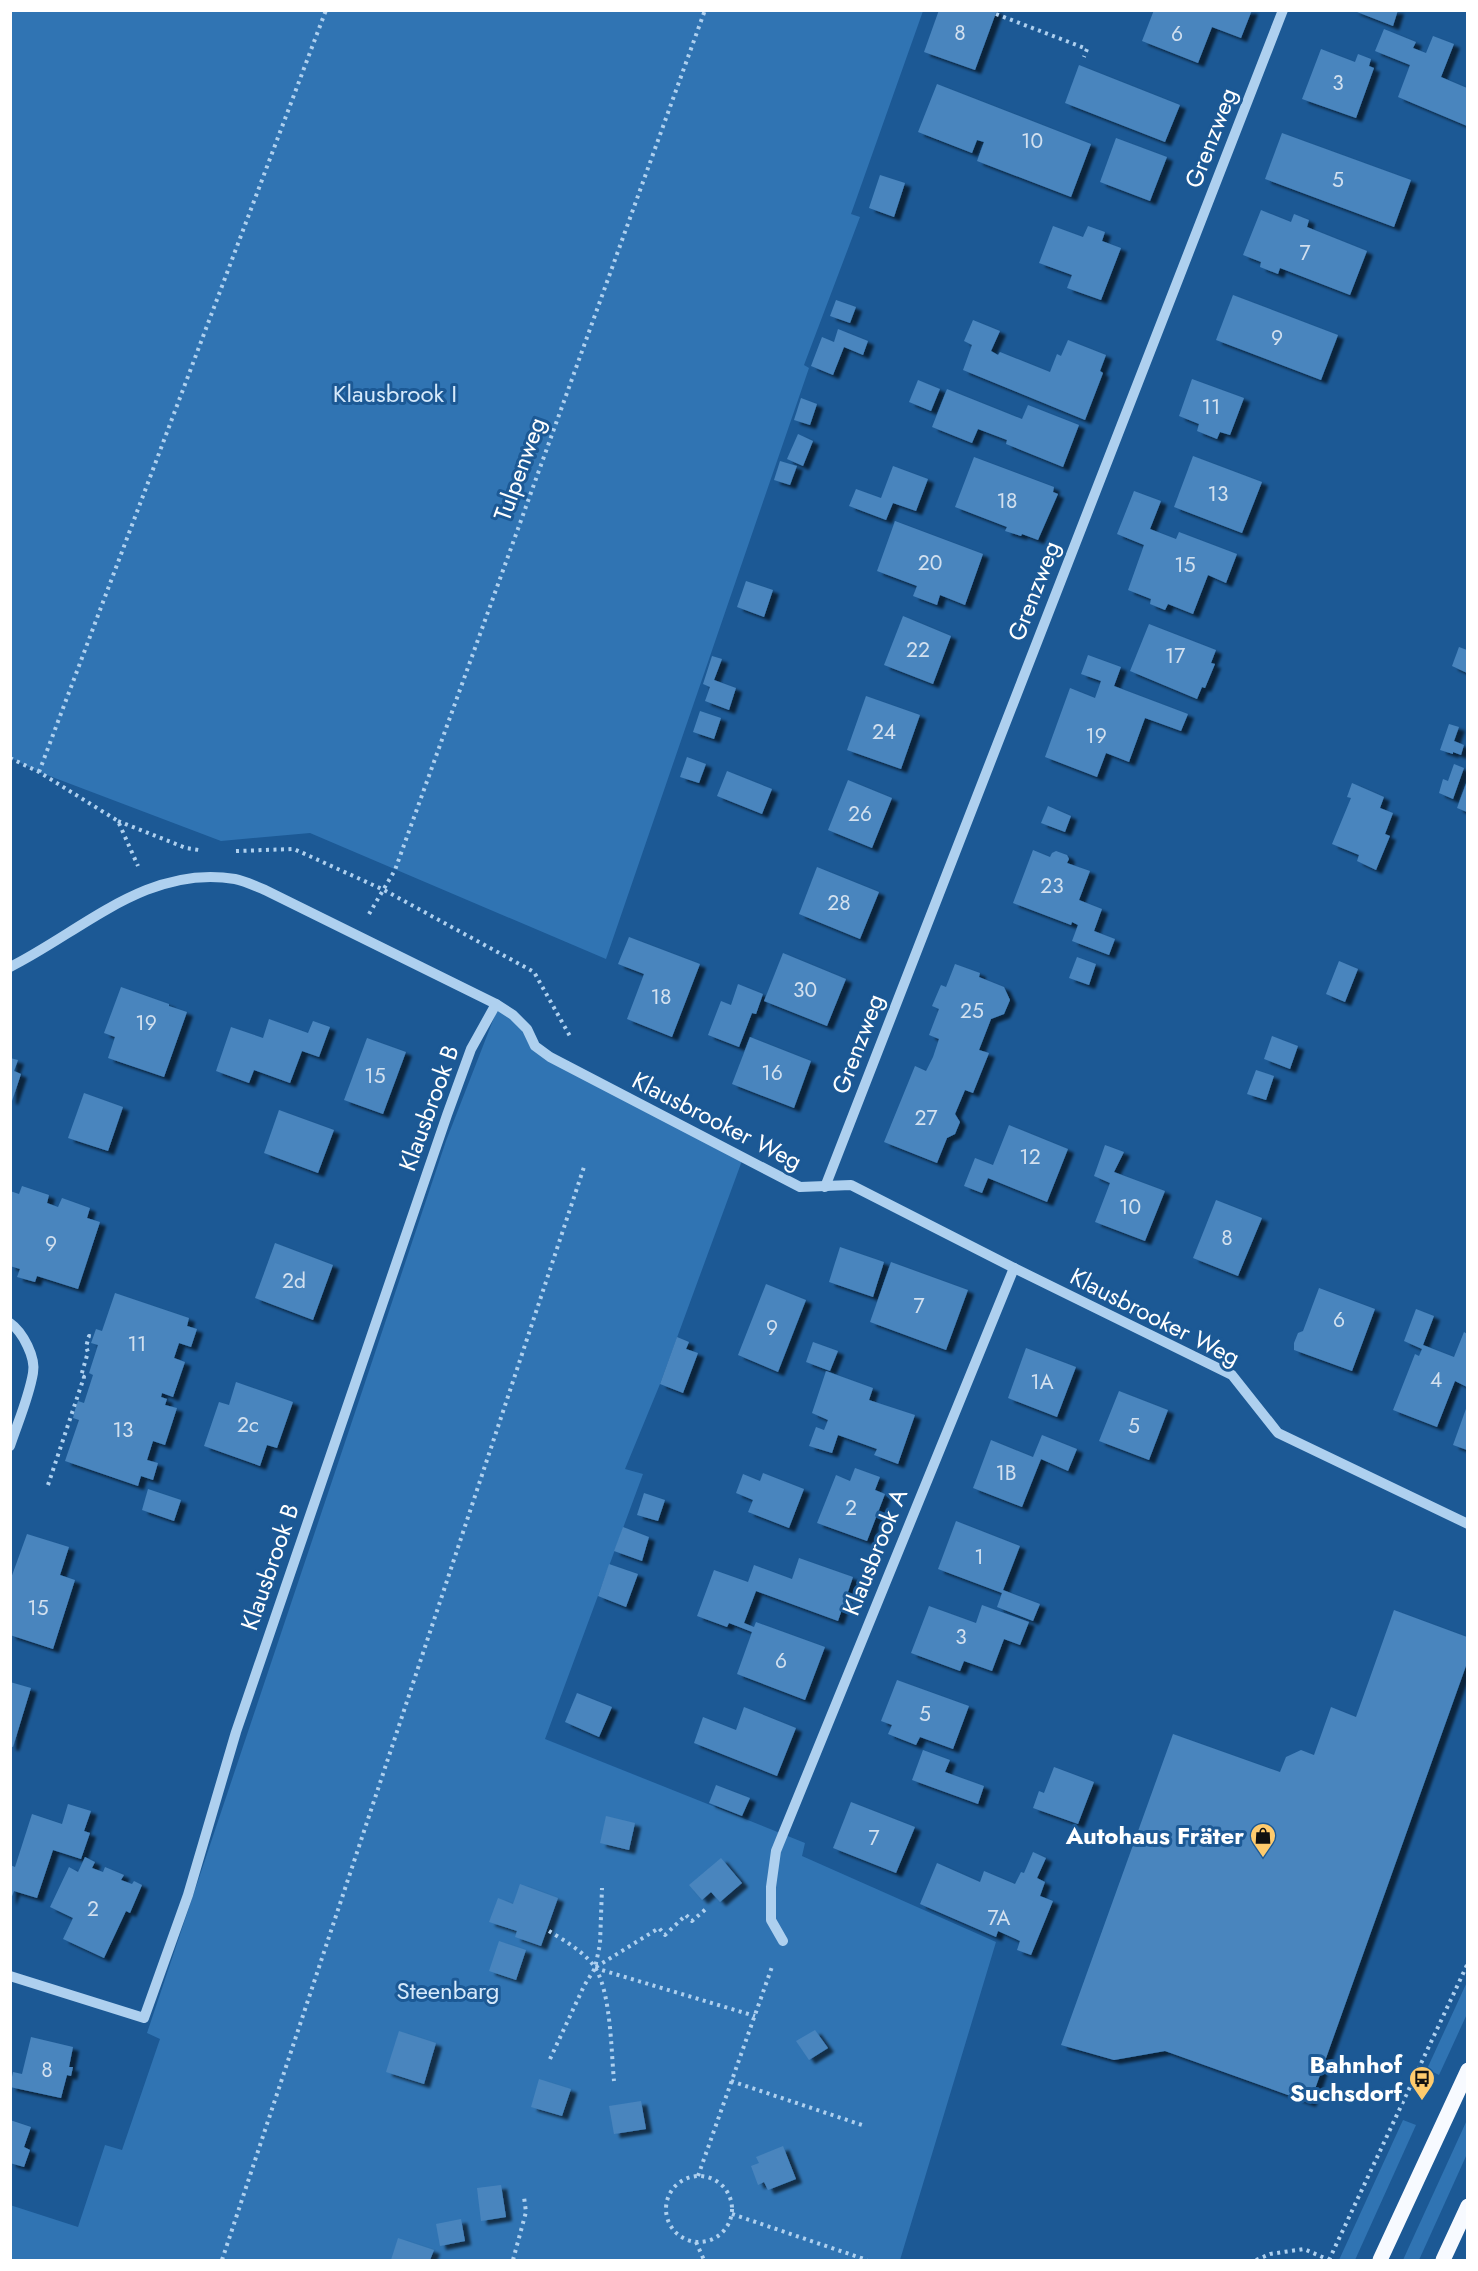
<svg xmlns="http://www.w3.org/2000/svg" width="1478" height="2271" viewBox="0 0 1478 2271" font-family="Jost,sans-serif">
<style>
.green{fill:#3074b3}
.building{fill:#4985be;filter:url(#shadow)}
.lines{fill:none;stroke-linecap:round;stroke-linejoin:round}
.path{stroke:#aed0ef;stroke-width:4;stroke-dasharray:3 4.5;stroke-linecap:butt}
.minor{stroke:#aed0ef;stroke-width:10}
.major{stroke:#f7faff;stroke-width:15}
.labels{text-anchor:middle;stroke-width:6;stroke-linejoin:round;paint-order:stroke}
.number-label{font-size:21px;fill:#d2e0ef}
.street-label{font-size:24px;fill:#fff;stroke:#1c5995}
.park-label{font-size:24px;fill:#d5e9fb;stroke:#1c5995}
.poi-label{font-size:24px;font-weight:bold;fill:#fff;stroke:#1c5995;text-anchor:end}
</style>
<defs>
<filter id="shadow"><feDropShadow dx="6" dy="4" stdDeviation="1.5" flood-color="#0009"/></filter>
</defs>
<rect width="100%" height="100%" fill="#1c5995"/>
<g class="green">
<polygon points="10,11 923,11 851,214 860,217 804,365 809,368 606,959 310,833 221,841 39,772 11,758"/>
<polygon points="497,1010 513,1015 535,1046 743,1158 660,1384 625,1469 643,1474 545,1739 805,1843 802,1856 996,1942 900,2260 11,2260 10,2205 78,2227 105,2145 122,2150 160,2039 147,2033 446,1141"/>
<polygon points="1467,1982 1467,2014 1439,2075 1427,2069"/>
<polygon points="1403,2120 1416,2125 1355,2260 1339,2260"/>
<polygon points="1467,2120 1467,2154 1419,2260 1403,2260"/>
</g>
<g class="building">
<polygon points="939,10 997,10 975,70 924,52"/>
<polygon points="1154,10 1252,10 1241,38 1212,27 1198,63 1142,41"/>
<polygon points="1352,10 1398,10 1393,26"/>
<polygon points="1384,29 1416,42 1413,48 1426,53 1433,36 1454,44 1441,77 1467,88 1467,126 1398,97 1410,65 1375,51"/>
<polygon points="1321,49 1355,62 1358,54 1371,59 1369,66 1374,68 1356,118 1302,99"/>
<polygon points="1079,65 1180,105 1165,142 1065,103"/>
<polygon points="937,84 1091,144 1071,197 977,161 984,142 977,140 972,153 918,132"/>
<polygon points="1282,133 1411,180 1394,227 1265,179"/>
<polygon points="1116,138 1167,157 1150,201 1100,182"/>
<polygon points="880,175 905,183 894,217 869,208"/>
<polygon points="1261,210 1291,222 1294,214 1309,220 1307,227 1367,251 1350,295 1280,268 1278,274 1260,267 1261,262 1243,255"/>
<polygon points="1053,226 1083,237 1088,226 1105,232 1102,241 1121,248 1101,300 1067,288 1072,275 1039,263"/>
<polygon points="1233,295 1338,335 1321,380 1216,340"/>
<polygon points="836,300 856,307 850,323 830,316"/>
<polygon points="973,320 1000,331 991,351 998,355 1000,352 1050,372 1057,354 1061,356 1068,340 1106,355 1100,371 1103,373 1085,420 963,370 972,345 964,341"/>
<polygon points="838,329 868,341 863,355 844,347 833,375 811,366 822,337 834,342"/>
<polygon points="1192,379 1244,398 1230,435 1220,432 1217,439 1197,431 1199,424 1179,416"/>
<polygon points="918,380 940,389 931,411 909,402"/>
<polygon points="947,389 1022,419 1028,405 1079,425 1063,467 1006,444 1007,440 978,429 972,443 932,427"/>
<polygon points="801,398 817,404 810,425 794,420"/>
<polygon points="798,434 813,441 803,466 787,459"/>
<polygon points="1193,456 1262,482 1242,533 1174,507"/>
<polygon points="974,457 1054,487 1053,492 1058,494 1038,540 1022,534 1021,536 1005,531 1007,527 955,507"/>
<polygon points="780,461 797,466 790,485 774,480"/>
<polygon points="893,466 928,479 916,511 893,503 886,520 849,506 856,489 881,498"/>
<polygon points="1134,491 1161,501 1150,529 1176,539 1179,532 1237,554 1226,583 1208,575 1193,614 1168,604 1165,610 1150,604 1151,599 1128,590 1144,545 1117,534"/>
<polygon points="895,521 983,554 965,605 940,595 937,605 913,596 917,586 877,571"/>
<polygon points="746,581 773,590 764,617 737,607"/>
<polygon points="903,616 951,636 933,684 884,665"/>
<polygon points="1149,624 1216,650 1211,663 1215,664 1205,688 1202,687 1197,699 1130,671"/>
<polygon points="1459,647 1467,650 1467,673 1452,666"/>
<polygon points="1088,655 1121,667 1114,686 1188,714 1181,731 1145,718 1129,762 1106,753 1097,777 1045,757 1070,688 1095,698 1101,681 1081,674"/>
<polygon points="712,656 722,659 714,680 736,688 729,710 705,701 710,687 703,684"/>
<polygon points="866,696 920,715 901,769 847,750"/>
<polygon points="700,711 721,718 714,739 693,732"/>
<polygon points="1449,724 1459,727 1454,741 1464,745 1461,755 1453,752 1453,754 1440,750"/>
<polygon points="687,757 706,764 699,783 680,777"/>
<polygon points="1454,764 1464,768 1453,799 1439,793 1443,779 1448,781"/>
<polygon points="727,771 772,789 762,814 717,796"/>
<polygon points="848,780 892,798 872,848 828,830"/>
<polygon points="1467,781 1467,812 1457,808"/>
<polygon points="1352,783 1384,797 1380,808 1393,813 1385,834 1390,836 1376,870 1357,861 1359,855 1332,844 1351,798 1347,797"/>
<polygon points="1048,806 1071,816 1065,832 1041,823"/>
<polygon points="1033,850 1050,857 1052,853 1056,851 1067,855 1069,859 1067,863 1090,871 1079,900 1102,909 1094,931 1115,939 1109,955 1072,941 1078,925 1072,922 1071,925 1013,903"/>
<polygon points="817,867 879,892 860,939 799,914"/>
<polygon points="629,937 700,964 672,1037 627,1019 644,974 618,964"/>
<polygon points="783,953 846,979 827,1026 764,1001"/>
<polygon points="1077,957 1096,964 1089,985 1069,978"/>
<polygon points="1339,961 1358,969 1345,1002 1326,994"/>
<polygon points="955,964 980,973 979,977 1004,987 1010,1000 1004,1014 991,1019 979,1050 989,1053 973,1093 965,1090 955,1114 960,1122 955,1134 947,1138 937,1163 884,1142 915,1066 926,1071 933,1057 939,1039 929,1035 939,1009 932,1006 941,985 946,987"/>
<polygon points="738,984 763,994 756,1014 752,1013 739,1047 708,1035 721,1001 731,1005"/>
<polygon points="121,987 169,1004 169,1006 187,1012 164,1077 108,1058 115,1037 104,1033"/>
<polygon points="269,1019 308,1033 313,1021 330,1027 319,1057 302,1051 290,1083 254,1070 249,1083 216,1071 231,1027 263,1038"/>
<polygon points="1272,1036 1298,1046 1290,1069 1264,1059"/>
<polygon points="750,1037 811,1061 794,1108 732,1084"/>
<polygon points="367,1038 406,1052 383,1114 344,1100"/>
<polygon points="10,1058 18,1060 14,1071 21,1074 12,1101 10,1100"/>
<polygon points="1256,1070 1274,1076 1266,1100 1247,1094"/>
<polygon points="84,1093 123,1107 108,1151 68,1138"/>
<polygon points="279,1110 334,1130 318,1173 264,1153"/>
<polygon points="1009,1125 1068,1149 1047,1202 988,1178 982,1193 964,1186 975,1158 993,1165"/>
<polygon points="1105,1145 1124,1152 1114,1172 1165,1191 1145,1241 1095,1222 1110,1183 1094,1176"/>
<polygon points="22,1186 49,1195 47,1203 58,1207 62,1198 90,1208 87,1218 100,1222 78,1289 37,1276 35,1282 17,1277 20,1269 10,1266 10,1191 19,1194"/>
<polygon points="1216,1200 1262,1218 1238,1276 1193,1258"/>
<polygon points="275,1243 333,1265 313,1320 255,1298"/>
<polygon points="840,1247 884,1262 873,1297 829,1282"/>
<polygon points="891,1262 968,1290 946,1350 870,1322"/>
<polygon points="766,1284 806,1300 778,1372 738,1355"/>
<polygon points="1319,1288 1375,1309 1352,1371 1294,1350 1294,1343 1298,1333 1303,1331"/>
<polygon points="115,1293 189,1318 187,1326 197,1329 191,1347 179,1343 174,1358 185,1362 173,1397 162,1393 161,1397 167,1399 165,1405 177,1408 165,1445 153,1441 147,1460 158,1463 153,1480 141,1476 138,1486 65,1461 79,1420 73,1418 75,1410 78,1401 84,1403 93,1375 89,1373 98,1345 91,1343 96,1329 102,1331"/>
<polygon points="1416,1309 1434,1316 1423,1345 1454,1357 1464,1332 1467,1334 1467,1387 1455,1381 1437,1427 1393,1410 1415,1354 1419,1356 1422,1349 1404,1341"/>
<polygon points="677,1337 689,1342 686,1349 698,1353 683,1393 660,1384"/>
<polygon points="813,1342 838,1351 830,1371 806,1362"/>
<polygon points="1026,1348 1076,1367 1057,1417 1008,1398"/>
<polygon points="826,1371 873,1388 869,1400 915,1415 898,1464 874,1455 877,1449 838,1435 832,1453 809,1446 816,1427 824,1430 828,1420 812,1413"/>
<polygon points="236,1382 293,1402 277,1448 267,1445 260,1466 204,1446 219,1402 229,1405"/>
<polygon points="1119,1391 1168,1410 1149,1460 1099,1441"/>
<polygon points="1467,1406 1467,1450 1453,1445"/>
<polygon points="1042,1435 1077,1449 1068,1471 1041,1459 1022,1507 973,1488 991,1440 1033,1457"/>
<polygon points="855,1468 880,1477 875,1490 885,1494 867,1541 817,1523 836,1475 850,1481"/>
<polygon points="763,1473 804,1489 789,1528 748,1512 753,1500 736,1493 743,1474 760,1481"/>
<polygon points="148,1489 181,1500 174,1521 142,1510"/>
<polygon points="644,1493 665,1500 658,1521 637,1515"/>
<polygon points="956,1521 1020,1546 1003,1590 1040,1604 1033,1621 997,1607 1002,1593 938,1569"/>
<polygon points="623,1527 649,1537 642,1561 614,1551"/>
<polygon points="27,1534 69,1547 60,1575 75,1580 53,1649 10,1635 10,1581"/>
<polygon points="799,1558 853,1577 838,1621 756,1591 744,1623 754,1627 756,1622 825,1647 805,1700 737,1674 752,1632 729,1623 727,1627 697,1616 714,1570 748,1582 754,1565 792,1579"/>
<polygon points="609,1564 638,1574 626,1607 598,1596"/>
<polygon points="982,1605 1029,1622 1020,1645 1004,1639 992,1671 964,1661 960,1671 911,1653 929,1606 976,1623"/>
<polygon points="1394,1610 1467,1637 1467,1663 1310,2103 1165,2051 1114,2060 1061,2045 1173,1734 1280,1772 1286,1757 1301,1750 1314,1755 1331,1707 1356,1717"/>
<polygon points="897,1680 969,1706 953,1749 920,1737 916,1745 888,1734 892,1725 881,1721"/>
<polygon points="10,1682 31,1688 13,1747 10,1746"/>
<polygon points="577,1693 612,1707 599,1737 565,1722"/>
<polygon points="744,1707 796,1728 777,1776 694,1743 703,1717 736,1730"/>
<polygon points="923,1750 950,1760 945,1772 984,1786 978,1804 912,1780"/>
<polygon points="1054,1767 1094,1782 1078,1824 1033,1808 1039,1791 1044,1793"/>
<polygon points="716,1785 750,1798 742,1816 709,1803"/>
<polygon points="851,1802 915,1827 896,1873 833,1848"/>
<polygon points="68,1804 91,1811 84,1831 90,1833 81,1859 53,1850 37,1898 14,1891 10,1902 10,1865 15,1867 32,1814 62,1824"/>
<polygon points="606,1816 635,1823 629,1850 600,1843"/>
<polygon points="1033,1852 1046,1858 1037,1878 1045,1882 1040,1896 1053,1901 1031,1955 1017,1950 1020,1941 998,1931 996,1937 920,1904 937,1863 980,1882 984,1871 1015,1884 1021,1872 1024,1873"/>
<polygon points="85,1857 95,1862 92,1868 103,1872 105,1867 124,1875 121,1880 132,1884 134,1881 142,1885 130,1913 126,1911 104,1958 63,1939 73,1918 50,1907 69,1867 78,1872"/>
<polygon points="721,1858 742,1883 720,1902 711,1892 702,1900 689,1885"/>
<polygon points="520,1884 558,1898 541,1946 515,1937 517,1931 489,1922 498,1898 513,1904"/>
<polygon points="499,1941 526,1950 516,1980 489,1971"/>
<polygon points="815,2030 828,2048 809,2060 796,2041"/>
<polygon points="399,2031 436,2043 424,2084 386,2072"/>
<polygon points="31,2037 73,2047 69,2067 73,2067 71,2076 67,2075 61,2098 10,2087 13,2072 22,2074"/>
<polygon points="539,2079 571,2089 562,2116 531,2107"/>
<polygon points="641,2101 646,2129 614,2134 609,2106"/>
<polygon points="10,2120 31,2127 24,2147 30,2150 24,2167 10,2163"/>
<polygon points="783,2146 796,2179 768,2190 764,2182 758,2185 751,2166 759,2163 756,2157"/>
<polygon points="501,2185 506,2217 481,2221 477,2188"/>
<polygon points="461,2219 465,2241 440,2246 436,2224"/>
<polygon points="398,2238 434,2250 430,2260 391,2260"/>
</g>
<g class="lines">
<g class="path">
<polyline points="996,14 1087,49 1084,57"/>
<polyline points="10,758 39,772 118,821 138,866"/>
<polyline points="39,772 326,10"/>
<polyline points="118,821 186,848 199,850"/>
<polyline points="236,851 294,849 384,890 534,972 571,1038"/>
<polyline points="369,914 395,870 705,10"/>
<polyline points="48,1485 84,1377 81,1376 88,1352 86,1347 89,1336 93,1337"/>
<path d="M549,1931C565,1941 585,1952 596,1969C611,1996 611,2049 614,2081"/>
<polyline points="596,1967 659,1928 665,1935 686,1915 692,1921 707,1908"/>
<polyline points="595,1968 755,2016"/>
<polyline points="550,2059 584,1986 595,1968 600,1944 602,1888"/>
<polyline points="731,2081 862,2125"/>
<polyline points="698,2176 773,1964"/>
<circle cx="699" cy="2209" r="33"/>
<polyline points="732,2214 867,2260"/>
<polyline points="696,2242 704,2260"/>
<polyline points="222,2260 584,1167"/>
<polyline points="513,2260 526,2212 524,2197"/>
<polyline points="1256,2260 1270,2254 1304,2249 1329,2260"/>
<polyline points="1329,2260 1468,1963"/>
</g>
<g class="minor">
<path d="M10,967C82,931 148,864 235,879C245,881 255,886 265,890L496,1004L513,1015L527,1029L535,1046L550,1057L800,1187L851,1185L1014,1268L1232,1375L1278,1433L1468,1524"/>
<polyline points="825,1187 1283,10"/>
<path d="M10,1323C23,1332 36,1358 33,1373C29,1397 18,1422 10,1446"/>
<polyline points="783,1941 771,1920 771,1887 776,1851 1014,1268"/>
<polyline points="10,1976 144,2018 188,1895 236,1732 447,1115 471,1049 496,1004"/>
</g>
<g class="major">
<polyline points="1380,2260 1468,2070"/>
<polyline points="1443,2260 1468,2206"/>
</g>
</g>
<defs>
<symbol id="shop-pin" viewBox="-11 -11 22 30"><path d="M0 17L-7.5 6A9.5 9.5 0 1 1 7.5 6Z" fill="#ffcb6d" stroke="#1c5995"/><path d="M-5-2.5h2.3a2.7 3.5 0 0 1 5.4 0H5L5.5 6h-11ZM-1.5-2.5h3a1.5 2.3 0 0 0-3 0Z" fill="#111"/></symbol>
<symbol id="bus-pin" viewBox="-11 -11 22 30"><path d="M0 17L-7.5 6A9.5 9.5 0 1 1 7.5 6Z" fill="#ffcb6d" stroke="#1c5995"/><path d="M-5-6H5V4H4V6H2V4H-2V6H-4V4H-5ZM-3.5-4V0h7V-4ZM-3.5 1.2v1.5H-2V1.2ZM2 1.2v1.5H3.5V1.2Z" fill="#111"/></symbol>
</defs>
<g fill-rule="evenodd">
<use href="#shop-pin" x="1248" y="1821" width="30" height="40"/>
<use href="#bus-pin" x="1407" y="2064" width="30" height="40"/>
</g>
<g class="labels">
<g class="number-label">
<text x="960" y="40">8</text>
<text x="1177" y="41">6</text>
<text x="1338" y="90">3</text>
<text x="1032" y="148">10</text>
<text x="1338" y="187">5</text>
<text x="1305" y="260">7</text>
<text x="1277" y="345">9</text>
<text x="1211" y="414">11</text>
<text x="1218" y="501">13</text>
<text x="1007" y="508">18</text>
<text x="930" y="570">20</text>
<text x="1185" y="572">15</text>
<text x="918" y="657">22</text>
<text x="1175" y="663">17</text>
<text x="884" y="739">24</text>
<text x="1096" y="743">19</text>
<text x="860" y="821">26</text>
<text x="1052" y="893">23</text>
<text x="839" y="910">28</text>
<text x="805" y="997">30</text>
<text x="661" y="1004">18</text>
<text x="972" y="1018">25</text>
<text x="146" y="1030">19</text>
<text x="772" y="1080">16</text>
<text x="375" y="1083">15</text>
<text x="926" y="1125">27</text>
<text x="1030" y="1164">12</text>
<text x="1130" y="1214">10</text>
<text x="1227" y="1245">8</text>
<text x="51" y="1251">9</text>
<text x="294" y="1288">2d</text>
<text x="919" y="1313">7</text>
<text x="1339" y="1327">6</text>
<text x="772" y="1335">9</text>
<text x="137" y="1351">11</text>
<text x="1436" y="1387">4</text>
<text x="1042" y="1389">1A</text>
<text x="248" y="1432">2c</text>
<text x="1134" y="1433">5</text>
<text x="123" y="1437">13</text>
<text x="1006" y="1480">1B</text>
<text x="851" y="1515">2</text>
<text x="979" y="1564">1</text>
<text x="38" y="1615">15</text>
<text x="961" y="1644">3</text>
<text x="781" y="1668">6</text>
<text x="925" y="1721">5</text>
<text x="874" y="1845">7</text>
<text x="93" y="1916">2</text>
<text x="999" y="1925">7A</text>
<text x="47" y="2077">8</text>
</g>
<g class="street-label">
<text transform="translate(1211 138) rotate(-69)" y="8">Grenzweg</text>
<text transform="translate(520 469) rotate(-70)" y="8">Tulpenweg</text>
<text transform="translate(1034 591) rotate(-69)" y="8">Grenzweg</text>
<text transform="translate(858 1044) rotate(-69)" y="8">Grenzweg</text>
<text transform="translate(429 1108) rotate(-70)" y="8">Klausbrook B</text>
<text transform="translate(717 1121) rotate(27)" y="8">Klausbrooker Weg</text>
<text transform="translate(1155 1317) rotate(27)" y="8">Klausbrooker Weg</text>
<text transform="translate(875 1552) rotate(-68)" y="8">Klausbrook A</text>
<text transform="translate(270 1567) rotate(-71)" y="8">Klausbrook B</text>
</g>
<g class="park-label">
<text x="395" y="402">Klausbrook I</text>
<text x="448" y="1999">Steenbarg</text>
</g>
<g class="poi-label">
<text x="1244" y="1844">Autohaus Fräter</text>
<text x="1402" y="2073">Bahnhof<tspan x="1402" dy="28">Suchsdorf</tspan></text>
</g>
</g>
<rect width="1478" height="2271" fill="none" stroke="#ffffff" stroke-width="24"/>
</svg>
